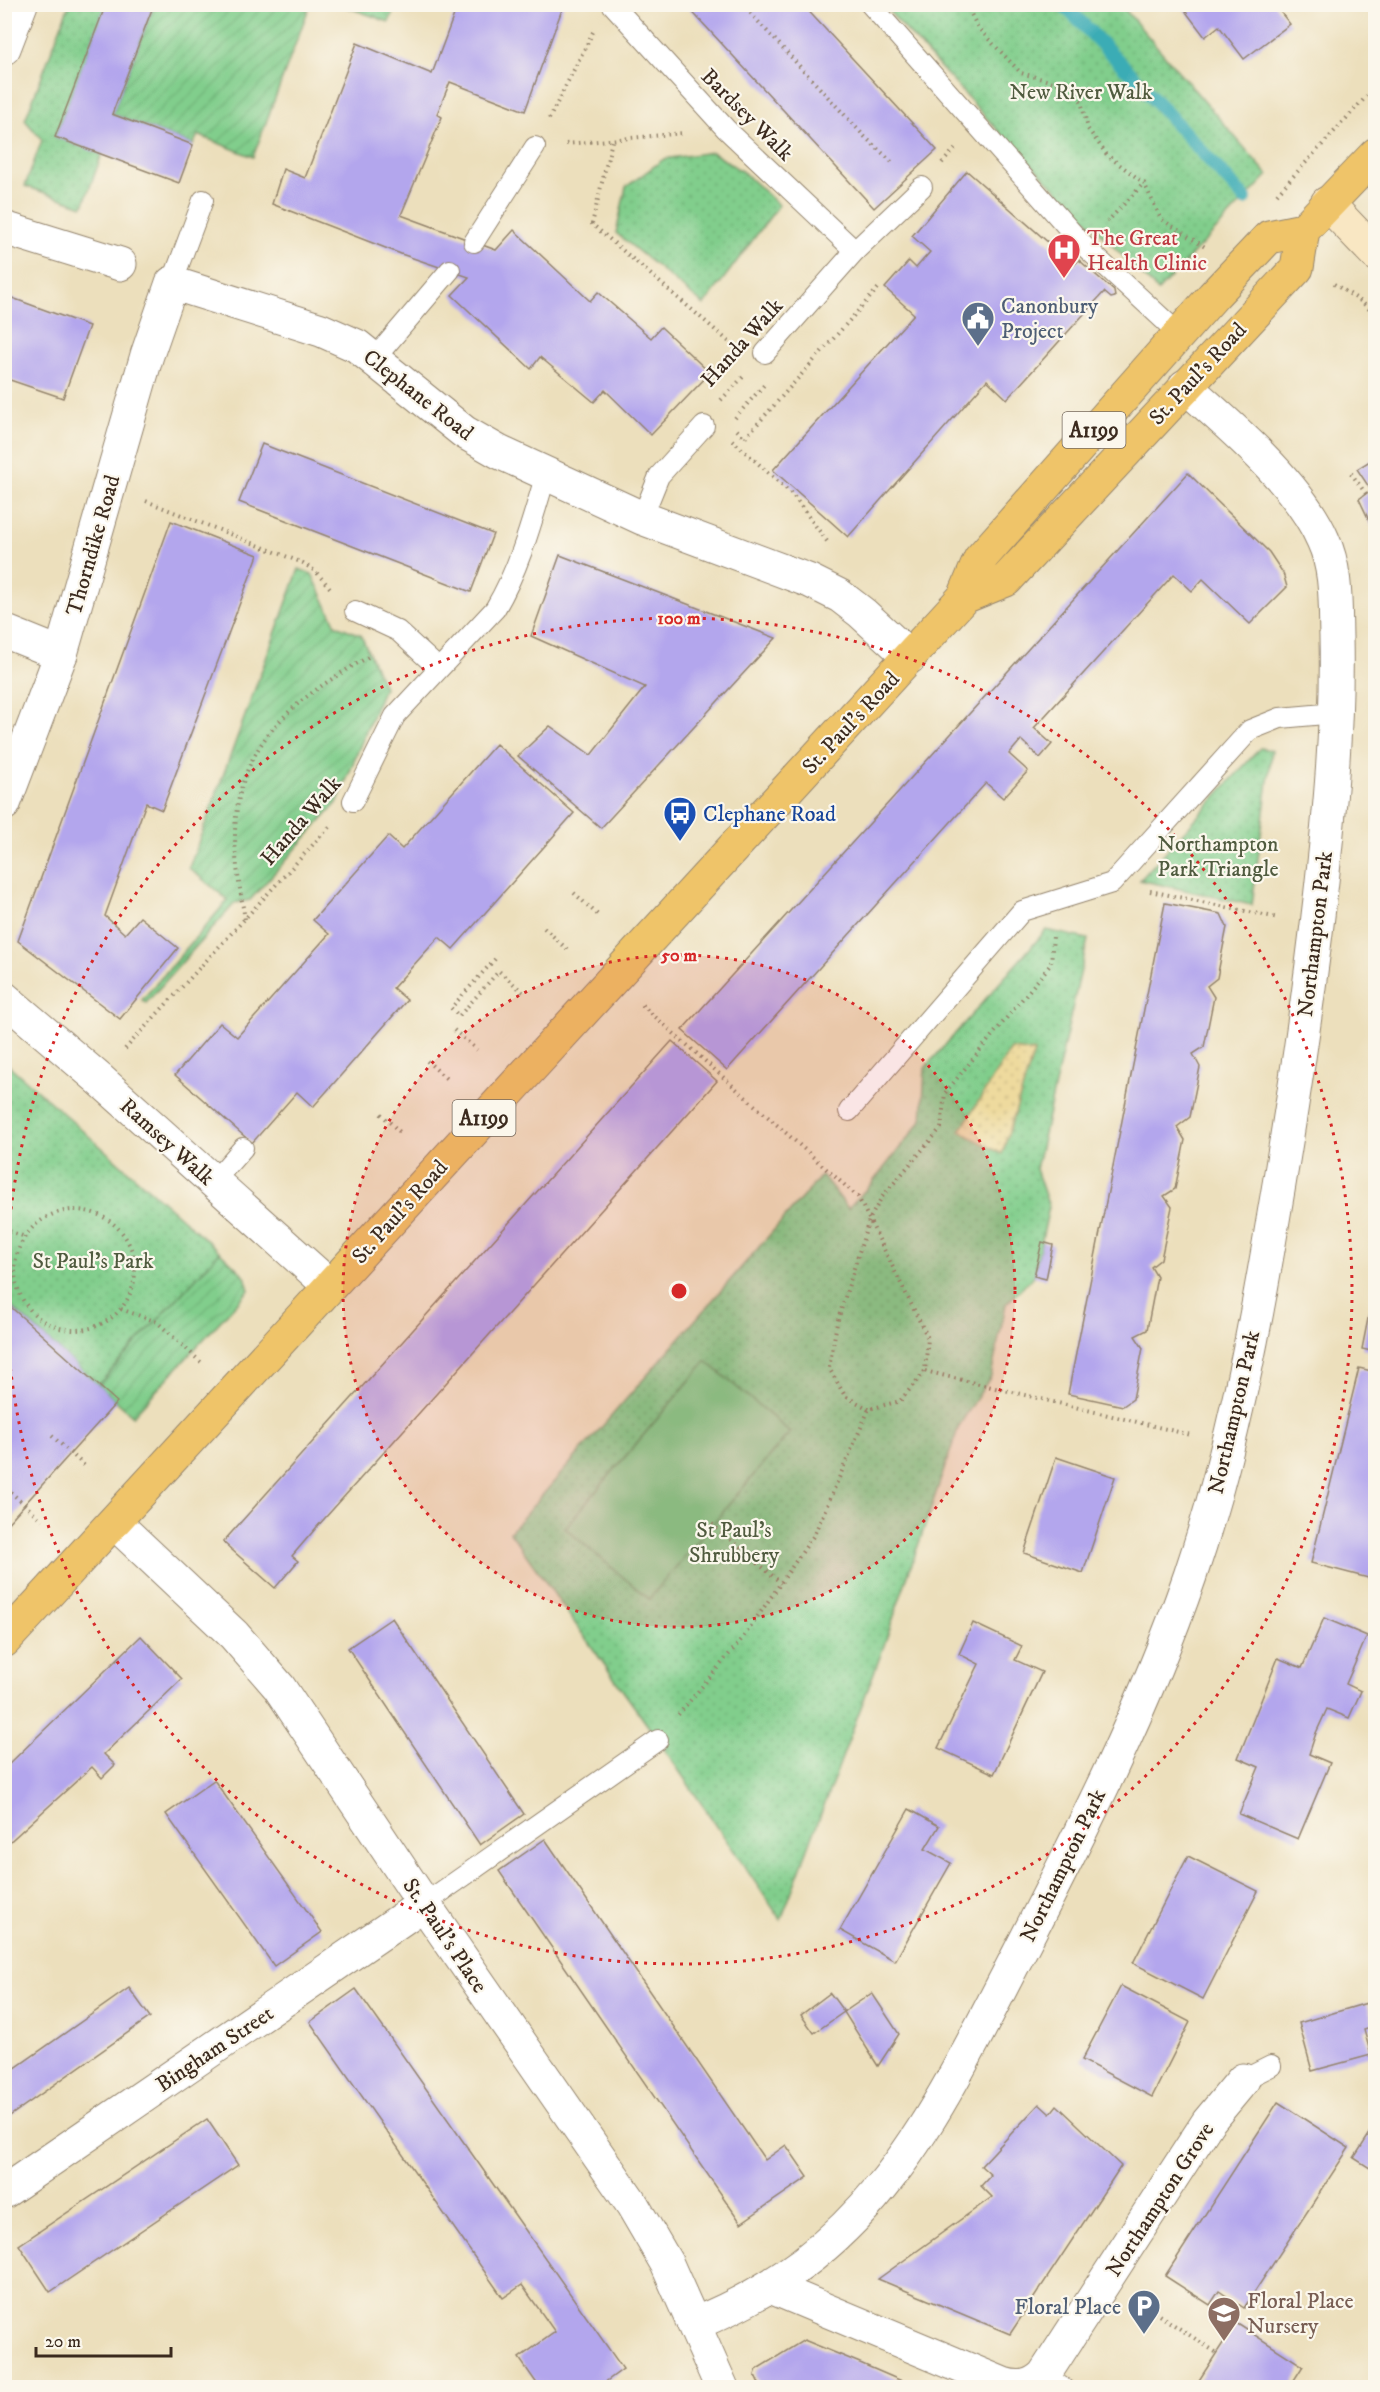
<svg xmlns="http://www.w3.org/2000/svg" width="1380" height="2392" viewBox="0 0 1380 2392" font-family="'IM FELL DW Pica',serif">
<style>
.grass{fill:url(#grass-dots);stroke:#5e7c55;stroke-width:1.5}
.sand{fill:url(#sand-dots);stroke:#94825e;stroke-width:1.5}
.garden{fill:url(#garden-furrows);stroke:#5e7c55;stroke-width:1.5}
.pitch{fill:#81ce8c;stroke:#5e7c55;stroke-width:1.5}
.lines{fill:none;stroke-linecap:round;stroke-linejoin:round}
.stream{stroke:#3bacb5;stroke-width:14}
.building{fill:#b3a6ed}
.lane-casing{stroke:#94846d;stroke-width:22}
.street-casing{stroke:#94846d;stroke-width:35}
.secondary-casing{stroke:#94846d;stroke-width:35}
.primary-casing{stroke:#94846d;stroke-width:35}
.path{stroke:#94846d;stroke-width:4;stroke-dasharray:1.5 4.5;stroke-linecap:butt}
.lane{stroke:#fff;stroke-width:20}
.street{stroke:#fff;stroke-width:33}
.secondary{stroke:#f9e7c3;stroke-width:33}
.primary{stroke:#efc469;stroke-width:33}
.ring{fill:none;stroke:#d62828;stroke-width:3;stroke-dasharray:3 6}
.labels{text-anchor:middle;stroke-width:4.5;stroke-linejoin:round;paint-order:stroke}
.shield{fill:#fbf7ec;stroke:#75685c;stroke-width:1.5}
.shield-label{font-size:21px;font-weight:bold;fill:#3b2a1e}
.park-label{font-size:22px;fill:#505b3f;stroke:#fbf7ec}
.street-label{font-size:22px;fill:#3b2a1e;stroke:#fbf7ec}
.health-label{font-size:22px;fill:#be3a42;stroke:#fbf7ec;text-anchor:start}
.service-label{font-size:22px;fill:#4e5e75;stroke:#fbf7ec;text-anchor:start}
.transit-label{font-size:22px;fill:#164399;stroke:#fbf7ec;text-anchor:start}
.education-label{font-size:22px;fill:#785e54;stroke:#fbf7ec;text-anchor:start}
.centre{fill:#d62828;stroke:#fbf7ec;stroke-width:3}
.ring-label{font-size:18px;text-anchor:middle;font-weight:bold;fill:#d62828;stroke:#fbf7ec;stroke-width:4.5;stroke-linejoin:round;paint-order:stroke}
</style>
<defs>
<pattern id="grass-dots" width="8" height="8" patternUnits="userSpaceOnUse" patternTransform="scale(1.5)"><rect width="8" height="8" fill="#81ce8c"/><path d="M2 2h.1M6 6h.1" fill="none" stroke="#70b178" stroke-width="1.8" stroke-linecap="round"/></pattern>
<pattern id="sand-dots" width="8" height="8" patternUnits="userSpaceOnUse" patternTransform="scale(1.5)"><rect width="8" height="8" fill="#eeda9e"/><path d="M2 2h.1M6 6h.1" fill="none" stroke="#cdbb88" stroke-width="1.8" stroke-linecap="round"/></pattern>
<pattern id="garden-furrows" width="10" height="10" patternUnits="userSpaceOnUse" patternTransform="scale(1.5)"><rect width="10" height="10" fill="#81ce8c"/><path d="M-1 1l2-2M0 10L10 0M9 11l2-2" fill="none" stroke="#70b178"/></pattern>
</defs>
<rect width="100%" height="100%" fill="#fbf7ec"/>
<filter id="ink" filterUnits="userSpaceOnUse"><feTurbulence type="fractalNoise" baseFrequency=".0167" numOctaves="2"/><feDisplacementMap in="SourceGraphic" scale="12" xChannelSelector="R" yChannelSelector="G"/><feConvolveMatrix kernelMatrix="1 2 1 2 8 2 1 2 1" color-interpolation-filters="sRGB"/></filter>
<filter id="wash" filterUnits="userSpaceOnUse"><feTurbulence type="fractalNoise" baseFrequency=".008" numOctaves="4" result="noise"/><feDisplacementMap in="SourceGraphic" scale="24" xChannelSelector="R" yChannelSelector="G"/><feGaussianBlur stdDeviation="1.35" result="paint"/><feColorMatrix in="noise" values="0 0 0 0 0 0 0 0 0 0 0 0 0 0 0 0 0 1.4 0 .05"/><feComposite in="paint" operator="in"/></filter>
<g filter="url(#wash)">
<rect width="100%" height="100%" fill="#ecdfbc"/>
<g class="grass">
<polygon points="69,5 106,5 55,137 102,154 83,206 25,186 42,140 25,120"/>
<polygon points="341,5 396,5 389,22"/>
<polygon points="883,5 1121,5 1268,175 1158,291 1003,136"/>
<polygon points="712,152 743,172 779,205 704,305 616,233 626,187 664,159"/>
<polygon points="1260,748 1272,750 1252,905 1140,880"/>
<polygon points="1046,930 1088,939 1036,1169 1049,1207 1034,1276 1006,1304 991,1376 959,1426 881,1654 781,1920 658,1740 510,1532 822,1175 848,1208 872,1183 922,1120 925,1068"/>
<polygon points="5,1062 220,1252 98,1385 5,1301"/>
</g>
<polygon class="sand" points="1011,1049 1034,1052 1002,1154 960,1131"/>
<g class="garden">
<polygon points="154,5 310,5 253,157 198,135 193,145 112,114"/>
<polygon points="299,569 312,574 336,625 361,635 384,687 337,803 250,900 235,903 146,1003 142,1000 228,900 189,868"/>
<polygon points="220,1252 245,1276 249,1290 133,1416 98,1385"/>
</g>
<polygon class="pitch" points="706,1361 790,1432 649,1599 565,1528"/>
<g class="lines">
<polyline class="stream" points="1063,4 1132,75 1245,199"/>
</g>
<g id="blocks">
<g class="building">
<polygon points="106,4 154,4 112,114 193,145 179,183 55,137"/>
<polygon points="458,4 564,4 525,111 450,82 437,114 442,117 401,215 496,250 514,230 590,301 598,292 651,338 661,327 710,373 651,435 605,390 594,402 540,357 531,369 452,295 469,277 401,254 272,204 283,169 305,178 357,43 432,74"/>
<polygon points="685,4 802,4 937,150 874,208"/>
<polygon points="1180,4 1274,4 1290,24 1244,59 1219,26 1205,37"/>
<polygon points="967,171 1074,265 1079,260 1114,291 1115,297 1111,298 1104,292 1007,399 987,380 848,537 773,470 914,314 885,288 909,261 916,268 930,252 912,236"/>
<polygon points="4,295 89,326 63,398 4,378"/>
<polygon points="262,444 493,534 471,592 239,502"/>
<polygon points="1376,457 1376,535 1359,499 1371,490 1357,469"/>
<polygon points="1188,473 1269,552 1283,573 1287,587 1250,624 1203,579 1192,591 1174,574 1034,728 1052,744 1040,758 1021,740 1009,754 1028,771 1003,798 986,783 727,1070 682,1030"/>
<polygon points="171,521 258,555 162,810 146,803 105,916 125,934 140,917 178,948 120,1019 18,941"/>
<polygon points="560,555 776,638 601,828 518,756 550,726 591,755 645,687 531,636"/>
<polygon points="496,744 574,813 453,949 439,937 393,988 407,1000 313,1107 297,1092 252,1143 175,1075 220,1023 237,1037 329,934 313,920 388,836 402,849"/>
<polygon points="1165,903 1221,914 1227,927 1217,978 1207,986 1214,997 1204,1047 1193,1054 1200,1067 1190,1117 1177,1127 1185,1140 1175,1189 1164,1196 1172,1207 1161,1259 1151,1267 1157,1277 1147,1330 1135,1336 1143,1348 1133,1399 1123,1406 1068,1394"/>
<polygon points="672,1041 717,1081 316,1528 292,1556 298,1561 275,1588 223,1542"/>
<polygon points="1042,1242 1053,1245 1046,1279 1034,1276"/>
<polygon points="1374,1288 1376,1288 1376,1352 1362,1349"/>
<polygon points="4,1301 117,1402 4,1527"/>
<polygon points="1359,1368 1376,1372 1376,1580 1311,1563"/>
<polygon points="1056,1457 1115,1477 1083,1573 1024,1553"/>
<polygon points="392,1618 524,1814 480,1845 348,1648"/>
<polygon points="1324,1618 1367,1636 1346,1684 1361,1691 1349,1718 1327,1709 1316,1733 1309,1754 1330,1763 1298,1839 1239,1814 1259,1767 1238,1758 1278,1658 1302,1668"/>
<polygon points="973,1623 1022,1646 1015,1660 1042,1672 994,1774 938,1748 979,1664 959,1654"/>
<polygon points="141,1636 182,1679 104,1754 115,1765 102,1778 92,1767 4,1847 4,1769"/>
<polygon points="214,1780 322,1932 274,1966 166,1814"/>
<polygon points="909,1809 939,1826 925,1849 951,1863 895,1961 840,1930"/>
<polygon points="545,1839 765,2160 786,2145 808,2177 741,2223 499,1871"/>
<polygon points="1188,1856 1258,1891 1203,1999 1133,1963"/>
<polygon points="1121,1986 1190,2022 1152,2097 1082,2060"/>
<polygon points="129,1988 150,2017 4,2120 4,2076"/>
<polygon points="356,1989 623,2369 597,2388 540,2388 519,2358 555,2332 522,2285 503,2298 310,2022"/>
<polygon points="830,1993 844,2012 872,1993 899,2034 878,2066 844,2012 814,2033 801,2015"/>
<polygon points="1367,2003 1374,2027 1364,2030 1371,2055 1312,2071 1299,2023"/>
<polygon points="1278,2102 1349,2148 1244,2308 1219,2291 1210,2305 1165,2276"/>
<polygon points="1039,2104 1050,2114 1057,2105 1121,2166 1010,2334 878,2279 992,2197 981,2186 991,2175 981,2166"/>
<polygon points="207,2119 238,2165 50,2292 19,2245"/>
<polygon points="1376,2124 1376,2172 1354,2158"/>
<polygon points="1236,2323 1303,2366 1289,2388 1194,2388"/>
<polygon points="804,2340 860,2363 918,2388 761,2388 755,2375 757,2369"/>
</g>
</g>
</g>
<g filter="url(#ink)">
<use href="#blocks" fill-opacity="0" stroke="#94846d" stroke-width="1.5"/>
<g class="lines">
<defs>
<g id="lane">
<polyline points="612,4 726,129 855,251"/>
<polyline points="870,4 1084,246 1179,334"/>
<polyline points="474,242 535,147"/>
<polyline points="172,283 203,200"/>
<polyline points="765,353 855,251 922,187"/>
<polyline points="375,358 450,270"/>
<polyline points="642,518 659,476 704,426"/>
<polyline points="355,611 398,631 438,668"/>
<path d="M353,801L395,716L495,609C520,567 532,521 546,474"/>
<polyline points="849,1111 1022,911 1112,883 1250,730 1280,718 1336,713"/>
<polyline points="214,1181 243,1148"/>
<polyline points="424,1904 658,1740"/>
<polyline points="1243,2080 1271,2066"/>
<polyline points="1044,2375 1063,2388"/>
</g>
<g id="street">
<polyline points="4,48 21,4"/>
<polyline points="4,228 120,264"/>
<polyline points="4,631 61,654"/>
<polyline points="4,804 61,654 147,355 172,283 321,330 357,346 464,432 499,452 642,518 810,581 840,596 862,613 910,657"/>
<polyline points="4,998 98,1078 330,1286"/>
<polyline points="114,1522 234,1635 279,1687 424,1904 632,2204 667,2264 722,2388"/>
<polyline points="4,2192 424,1904"/>
<path d="M771,2287L1003,2384C1020,2389 1031,2387 1044,2375L1208,2122L1243,2080"/>
<path d="M694,2324C875,2251 934,2117 1018,1955C1081,1833 1145,1707 1190,1576C1230,1458 1254,1336 1274,1214C1292,1109 1308,1004 1320,899C1330,812 1338,724 1336,637C1335,604 1337,570 1323,540C1299,484 1230,426 1185,386"/>
</g>
<polyline id="secondary" points="1327,203 1376,254"/>
<g id="primary">
<polyline points="964,597 1006,580 1297,268 1303,230 1376,154"/>
<polyline points="4,1641 964,597 980,559 1213,296 1269,237 1303,230"/>
</g>
</defs>
<use href="#lane" class="lane-casing"/>
<use href="#street" class="street-casing"/>
<use href="#secondary" class="secondary-casing"/>
<use href="#primary" class="primary-casing"/>
<g class="path">
<polyline points="742,4 865,137 894,164"/>
<polyline points="966,4 978,28 1021,73 1064,85 1081,101 1088,129 1107,155 1144,183 1161,219 1205,247"/>
<polyline points="549,119 593,32"/>
<polyline points="612,141 592,224 734,346"/>
<polyline points="566,144 684,133"/>
<polyline points="942,163 955,149"/>
<polyline points="1277,194 1376,86"/>
<polyline points="1107,222 1144,183"/>
<polyline points="1334,284 1362,302 1376,316"/>
<polyline points="721,400 743,377"/>
<polyline points="735,418 764,385"/>
<polyline points="737,430 745,438 881,285"/>
<polyline points="732,440 792,494 829,544"/>
<polyline points="1351,473 1366,494"/>
<polyline points="146,501 303,563 315,571 332,590"/>
<polyline points="1150,891 1278,918"/>
<polyline points="574,893 598,915"/>
<path d="M245,919C240,890 235,862 235,833C237,739 299,696 372,655"/>
<polyline points="544,928 567,949"/>
<polyline points="495,959 451,1008 459,1016 499,971 526,995"/>
<polyline points="642,1005 858,1197 928,1338 925,1371 900,1401 869,1409 814,1535 742,1639 678,1715"/>
<polyline points="454,1030 477,1050"/>
<polyline points="125,1049 331,825"/>
<polyline points="427,1061 449,1081"/>
<polyline points="381,1114 402,1134"/>
<circle cx="75" cy="1270" r="60"/>
<polyline points="4,1229 25,1237"/>
<polyline points="121,1309 157,1322 204,1365"/>
<polyline points="925,1371 1191,1435"/>
<polyline points="869,1409 845,1396 829,1368 837,1323 869,1220 882,1197 941,1128 945,1093 1051,964 1053,936"/>
<polyline points="52,1436 87,1468"/>
<polyline points="6,1488 42,1520"/>
<polyline points="712,1524 781,1583"/>
<polyline points="1139,2302 1217,2353"/>
</g>
<use href="#lane" class="lane"/>
<use href="#street" class="street"/>
<use href="#secondary" class="secondary"/>
<use href="#primary" class="primary"/>
</g>
</g>
<circle cx="679" cy="1291" r="336" fill="#d62828" fill-opacity=".12"/>
<g class="ring">
<circle cx="679" cy="1291" r="336"/>
<circle cx="679" cy="1291" r="673"/>
</g>
<defs>
<symbol id="hospital-pin" viewBox="-11 -11 22 30"><path d="M0 17L-7.5 6A9.5 9.5 0 1 1 7.5 6Z" fill="#e0444e" stroke="#fbf7ec"/><path d="M-5-5h3v3.5h4V-5h3V5h-3V1.5h-4V5h-3Z" fill="#fff"/></symbol>
<symbol id="civic-pin" viewBox="-11 -11 22 30"><path d="M0 17L-7.5 6A9.5 9.5 0 1 1 7.5 6Z" fill="#5c6f8a" stroke="#fbf7ec"/><path d="M-.6-6.5H3V-4.5H.6V-3L4-1V1h2V6H-6V1h2V-1L-.6-3ZM-1.2 2.5V6h2.4V2.5Z" fill="#fff"/></symbol>
<symbol id="bus-pin" viewBox="-11 -11 22 30"><path d="M0 17L-7.5 6A9.5 9.5 0 1 1 7.5 6Z" fill="#1a4fb4" stroke="#fbf7ec"/><path d="M-5-6H5V4H4V6H2V4H-2V6H-4V4H-5ZM-3.5-4V0h7V-4ZM-3.5 1.2v1.5H-2V1.2ZM2 1.2v1.5H3.5V1.2Z" fill="#fff"/></symbol>
<symbol id="parking-pin" viewBox="-11 -11 22 30"><path d="M0 17L-7.5 6A9.5 9.5 0 1 1 7.5 6Z" fill="#5c6f8a" stroke="#fbf7ec"/><path d="M-3.5-5.5H1a3.5 3.5 0 0 1 0 7H-1V5.5H-3.5ZM-1-3.4V-.6H.8a1.4 1.4 0 0 0 0-2.8Z" fill="#fff"/></symbol>
<symbol id="school-pin" viewBox="-11 -11 22 30"><path d="M0 17L-7.5 6A9.5 9.5 0 1 1 7.5 6Z" fill="#8d6e63" stroke="#fbf7ec"/><path d="M0-5L7-2L0 1L-7-2ZM-4 1L0 2.5L4 1V4Q0 6-4 4Z" fill="#fff"/></symbol>
</defs>
<g fill-rule="evenodd">
<use href="#hospital-pin" x="1045" y="231" width="38" height="52"/>
<use href="#civic-pin" x="959" y="299" width="38" height="52"/>
<use href="#bus-pin" x="661" y="794" width="38" height="52"/>
<use href="#parking-pin" x="1125" y="2287" width="38" height="52"/>
<use href="#school-pin" x="1205" y="2294" width="38" height="52"/>
</g>
<g class="labels">
<g class="shield">
<rect x="1062.5" y="412" width="63" height="36" rx="4.5"/>
<rect x="452.5" y="1100" width="63" height="36" rx="4.5"/>
</g>
<g class="shield-label">
<text x="1094" y="437">A1199</text>
<text x="484" y="1125">A1199</text>
</g>
<g class="park-label">
<text x="1081" y="99">New River Walk</text>
<text x="1218" y="851">Northampton<tspan x="1218" dy="25">Park Triangle</tspan></text>
<text x="93" y="1268">St Paul's Park</text>
<text x="734" y="1537">St Paul's<tspan x="734" dy="25">Shrubbery</tspan></text>
</g>
<g class="street-label">
<text transform="translate(748 114) rotate(45)" y="8">Bardsey Walk</text>
<text transform="translate(741 342) rotate(-48)" y="8">Handa Walk</text>
<text transform="translate(1197 373) rotate(-47)" y="8">St. Paul's Road</text>
<text transform="translate(419 394) rotate(38)" y="8">Clephane Road</text>
<text transform="translate(92 545) rotate(-74)" y="8">Thorndike Road</text>
<text transform="translate(850 722) rotate(-47)" y="8">St. Paul's Road</text>
<text transform="translate(300 820) rotate(-49)" y="8">Handa Walk</text>
<text transform="translate(1314 934) rotate(-83)" y="8">Northampton Park</text>
<text transform="translate(168 1141) rotate(42)" y="8">Ramsey Walk</text>
<text transform="translate(399 1211) rotate(-48)" y="8">St. Paul's Road</text>
<text transform="translate(1233 1412) rotate(-77)" y="8">Northampton Park</text>
<text transform="translate(1062 1865) rotate(-64)" y="8">Northampton Park</text>
<text transform="translate(446 1935) rotate(56)" y="8">St. Paul's Place</text>
<text transform="translate(214 2048) rotate(-34)" y="8">Bingham Street</text>
<text transform="translate(1159 2199) rotate(-57)" y="8">Northampton Grove</text>
</g>
<g class="health-label">
<text x="1087" y="245">The Great<tspan x="1087" dy="25">Health Clinic</tspan></text>
</g>
<g class="service-label">
<text x="1001" y="313">Canonbury<tspan x="1001" dy="25">Project</tspan></text>
<text x="1121" y="2314" text-anchor="end">Floral Place</text>
</g>
<g class="transit-label">
<text x="703" y="821">Clephane Road</text>
</g>
<g class="education-label">
<text x="1247" y="2308">Floral Place<tspan x="1247" dy="25">Nursery</tspan></text>
</g>
</g>
<circle cx="679" cy="1291" r="9" class="centre"/>
<g class="ring-label">
<text x="679" y="624">100 m</text>
<text x="679" y="961">50 m</text>
</g>
<rect width="1380" height="2392" fill="none" stroke="#fbf7ec" stroke-width="24"/>
<path d="M36 2347v9h135v-9" fill="none" stroke="#3b2a1e" stroke-width="3"/>
<text x="45" y="2347" font-size="18" fill="#3b2a1e" stroke="#fbf7ec" stroke-width="4.5" paint-order="stroke">20 m</text>
</svg>
